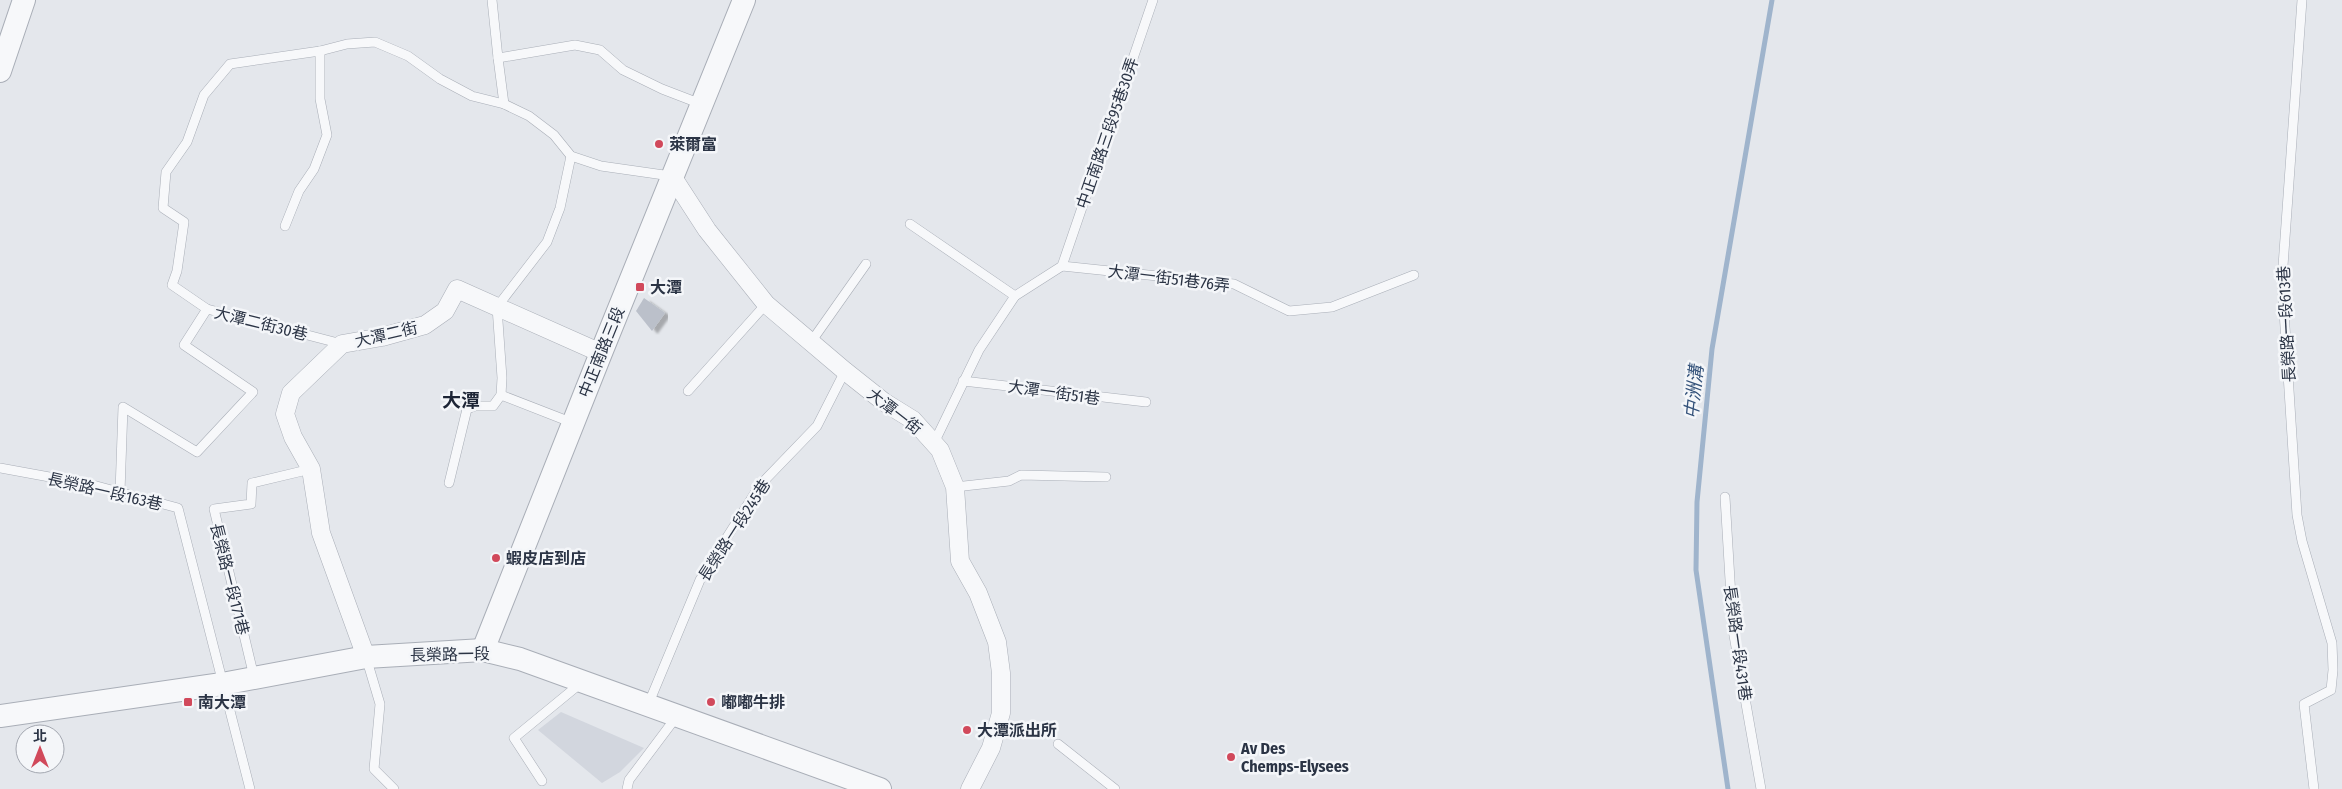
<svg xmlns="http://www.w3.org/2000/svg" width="2342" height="789" viewBox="0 0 2342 789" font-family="'Fira Sans Condensed','Noto Sans TC',sans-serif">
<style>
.built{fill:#d2d6de}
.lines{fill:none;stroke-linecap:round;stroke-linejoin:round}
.stream{stroke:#9fb4cc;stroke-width:5}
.building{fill:#bbc0ca;filter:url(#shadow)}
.service-casing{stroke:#a9aeb7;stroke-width:10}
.minor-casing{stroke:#a9aeb7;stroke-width:19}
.tertiary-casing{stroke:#a9aeb7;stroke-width:24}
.service{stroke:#f7f8fa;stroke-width:9}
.minor{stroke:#f7f8fa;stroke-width:18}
.tertiary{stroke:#f7f8fa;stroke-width:22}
.poi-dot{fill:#d1495b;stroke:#f4f6f9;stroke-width:2}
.labels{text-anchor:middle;stroke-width:5;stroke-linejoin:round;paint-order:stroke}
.street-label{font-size:16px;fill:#2b3445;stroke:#f4f6f9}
.poi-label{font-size:16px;font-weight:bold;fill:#2b3445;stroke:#f4f6f9;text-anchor:start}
.water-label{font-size:18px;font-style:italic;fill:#34527a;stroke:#f4f6f9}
.quarter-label{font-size:19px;font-weight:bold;fill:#1d2536;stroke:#f4f6f9}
</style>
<defs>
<filter id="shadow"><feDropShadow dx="5.5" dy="3" stdDeviation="1" flood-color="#0004"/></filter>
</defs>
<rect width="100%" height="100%" fill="#e4e7ec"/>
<polygon class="built" points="561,712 644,748 620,772 602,783 538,730"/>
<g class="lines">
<polyline class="stream" points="1728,789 1696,570 1697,502 1712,349 1772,0"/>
</g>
<polygon class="building" points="644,298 665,313 652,331 636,311"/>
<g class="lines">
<defs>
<g id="service">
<polyline points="492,0 498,58 575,45 600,50 623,70 662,89 701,104"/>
<polyline points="2302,0 2282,280 2297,515 2302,541 2332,643 2333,670 2331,690 2304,704 2314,789"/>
<polyline points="498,58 504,104"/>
<polyline points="910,224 1015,296"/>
<polyline points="285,226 299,191 314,169 327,135 320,99 320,51"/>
<polyline points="1062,266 1234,284 1289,311 1332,307 1414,275"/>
<polyline points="1062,266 1153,0"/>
<polyline points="811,342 866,264"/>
<polyline points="342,344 207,309 172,285 177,271 184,222 163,208 166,172 187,142 204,95 230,64 320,51 347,44 375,42 408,56 440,79 472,96 504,104 529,116 554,135 571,156 601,166 671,176"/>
<polyline points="963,381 1146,402"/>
<polyline points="688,391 766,304"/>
<polyline points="501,395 573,423"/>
<polyline points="934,443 979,350 1015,296 1062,266"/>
<polyline points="0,468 93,485 178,508 250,789"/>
<polyline points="449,483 467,409 475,406 493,406 501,395 502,378 497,307 547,242 560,208 571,156"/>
<polyline points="955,487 1009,481 1021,475 1106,477"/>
<polyline points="120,492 123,407 197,452 253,392 184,345 207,309"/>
<polyline points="1725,497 1733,630 1761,789"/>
<polyline points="366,657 380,704 374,769 394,789"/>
<polyline points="254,677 214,509 251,504 252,483 311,469"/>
<polyline points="648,705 700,580 760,485 817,426 845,371"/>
<polyline points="1058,744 1115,789"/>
<polyline points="542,781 514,738 581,683"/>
<polyline points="627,789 629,780 677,716"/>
</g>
<g id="minor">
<polyline points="672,176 707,230 766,304 845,371 884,402 913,420 940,450 955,487 960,561 978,593 997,642 1001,673 1001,713 991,748 970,789"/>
<polyline points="366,657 321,533 311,469 293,437 285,414 291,393 342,344 382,337 425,325 445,311 457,289 601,353"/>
</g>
<g id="tertiary">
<polyline points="0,71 24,0"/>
<polyline points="483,650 601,353 744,0"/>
<polyline points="0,716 222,684 366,657 483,650 520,659 880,789"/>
</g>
</defs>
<use href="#service" class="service-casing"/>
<use href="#minor" class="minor-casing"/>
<use href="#tertiary" class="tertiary-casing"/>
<use href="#service" class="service"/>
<use href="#minor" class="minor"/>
<use href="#tertiary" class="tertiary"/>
</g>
<g class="poi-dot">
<circle cx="659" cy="144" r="5"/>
<rect x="635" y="282" width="10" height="10" rx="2.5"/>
<circle cx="496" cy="558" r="5"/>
<rect x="183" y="697" width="10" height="10" rx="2.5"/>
<circle cx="711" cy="702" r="5"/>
<circle cx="967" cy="730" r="5"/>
<circle cx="1231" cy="757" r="5"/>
</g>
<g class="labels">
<g class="street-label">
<text transform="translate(1107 133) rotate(-71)" y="6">中正南路三段95巷30弄</text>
<text transform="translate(1169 278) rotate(7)" y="6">大潭一街51巷76弄</text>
<text transform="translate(261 323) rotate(14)" y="6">大潭二街30巷</text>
<text transform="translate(2286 324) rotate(-93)" y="6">長榮路一段613巷</text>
<text transform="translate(386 334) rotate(-13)" y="6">大潭二街</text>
<text transform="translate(601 352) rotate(-68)" y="6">中正南路三段</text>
<text transform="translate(1054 392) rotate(8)" y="6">大潭一街51巷</text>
<text transform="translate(895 411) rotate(38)" y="6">大潭一街</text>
<text transform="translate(105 491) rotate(13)" y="6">長榮路一段163巷</text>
<text transform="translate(734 530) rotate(-57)" y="6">長榮路一段245巷</text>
<text transform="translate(230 579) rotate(76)" y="6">長榮路一段171巷</text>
<text transform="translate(1738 643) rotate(82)" y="6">長榮路一段431巷</text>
<text transform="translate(450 654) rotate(-1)" y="6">長榮路一段</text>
</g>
<g class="poi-label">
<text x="669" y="150">萊爾富</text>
<text x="650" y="293">大潭</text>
<text x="506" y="564">蝦皮店到店</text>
<text x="198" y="708">南大潭</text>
<text x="721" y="708">嘟嘟牛排</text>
<text x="977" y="736">大潭派出所</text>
<text x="1241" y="754">Av Des<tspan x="1241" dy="18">Chemps-Elysees</tspan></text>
</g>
<g class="water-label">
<text transform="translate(1694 392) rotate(-84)" y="6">中洲溝</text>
</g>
<g class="quarter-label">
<text x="461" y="407">大潭</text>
</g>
</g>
<g transform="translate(40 749)"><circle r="24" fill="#f4f6f9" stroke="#a4a8b1"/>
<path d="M0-4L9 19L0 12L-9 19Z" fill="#d1495b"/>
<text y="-8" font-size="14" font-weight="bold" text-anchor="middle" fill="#2b3445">北</text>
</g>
</svg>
